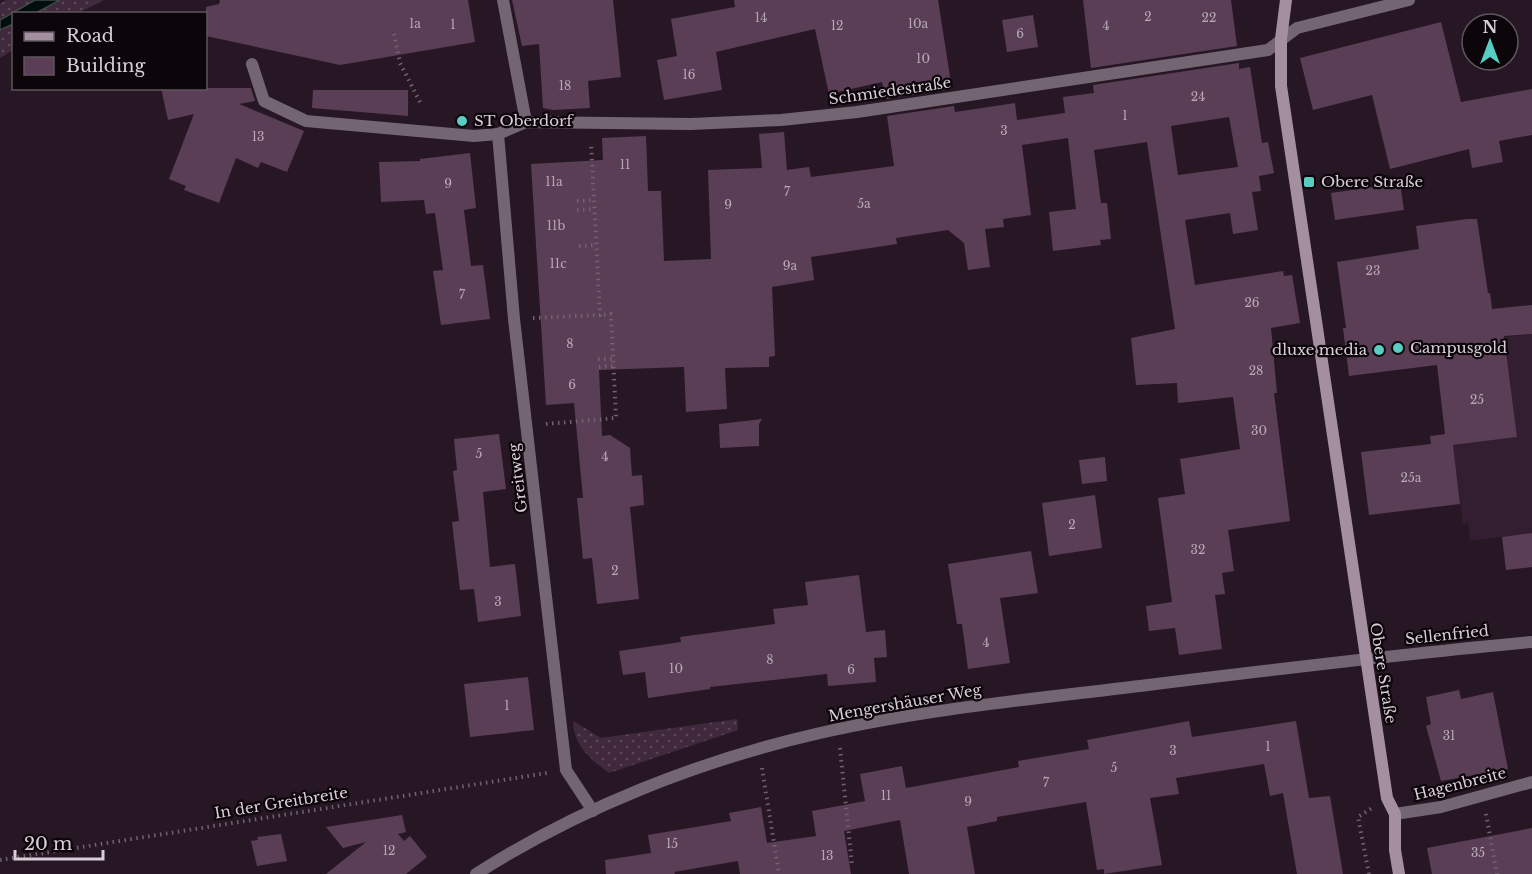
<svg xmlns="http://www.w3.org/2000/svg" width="1532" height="874" viewBox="0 0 1532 874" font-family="'Libre Baskerville',serif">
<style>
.built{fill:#331d30}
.grass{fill:url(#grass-dots)}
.water{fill:#000e0c;stroke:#414849;stroke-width:1.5}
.building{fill:#5a3e56;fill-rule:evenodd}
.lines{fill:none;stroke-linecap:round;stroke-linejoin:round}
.path{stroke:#70626e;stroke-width:4;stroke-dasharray:1.5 4.5;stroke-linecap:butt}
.lane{stroke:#736571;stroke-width:12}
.street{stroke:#736571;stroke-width:12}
.secondary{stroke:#a48fa1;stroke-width:12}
.poi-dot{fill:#57cec1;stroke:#0c060b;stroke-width:2}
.labels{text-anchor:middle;stroke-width:4.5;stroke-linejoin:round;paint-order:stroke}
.number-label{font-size:12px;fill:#b9aab7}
.street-label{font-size:15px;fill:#d9ced7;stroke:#0c060b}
.poi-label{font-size:15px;fill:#d9ced7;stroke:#0c060b;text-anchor:start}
</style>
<defs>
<pattern id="grass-dots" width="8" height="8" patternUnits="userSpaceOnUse" patternTransform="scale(1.5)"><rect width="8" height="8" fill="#40293d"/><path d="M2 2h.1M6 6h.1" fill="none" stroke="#5b4758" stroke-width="1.8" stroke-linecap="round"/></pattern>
</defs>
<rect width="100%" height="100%" fill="#271725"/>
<polygon class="built" points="1532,334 1532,533 1470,541 1468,523 1463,524 1453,445 1517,437 1504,337"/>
<g class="grass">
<polygon points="6,0 104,0 78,13 14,14 13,50 0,58 0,4"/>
<path d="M737,719L738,730L609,773C590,759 574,746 573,721L601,738Z"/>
</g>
<polygon class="water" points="35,0 60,0 36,13 14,14 13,24 0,30 0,20"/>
<g class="building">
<polygon points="220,0 468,0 475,42 340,65 206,36 206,7 219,4"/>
<polygon points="512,0 613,0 621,77 588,81 590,108 553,110 543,108 539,44 522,46"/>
<polygon points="734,0 938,0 952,89 885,99 882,82 829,94 815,29 716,52 722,90 664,100 657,60 677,56 671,19 735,7"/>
<polygon points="1083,0 1231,0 1237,46 1091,68"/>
<polygon points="1033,15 1038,47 1007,52 1002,20"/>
<polygon points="1441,22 1461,102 1532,89 1532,135 1499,141 1503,162 1472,168 1469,149 1390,169 1372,95 1313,110 1300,58"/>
<path d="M1239,63V69L1250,67L1262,143L1268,142L1274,173L1259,176L1261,191L1252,192L1258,230L1233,234L1230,213L1185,220L1195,285L1283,271L1284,276L1292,275L1300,323L1271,328L1277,393H1274L1290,521L1228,530L1234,571L1222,573L1225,594L1215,595L1222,649L1179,655L1175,628L1149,631L1146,606L1172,602L1158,498L1185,494L1180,459L1240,449L1233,397L1178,403L1177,383L1136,385L1131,338L1175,329L1147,142L1094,150L1101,203H1107L1111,239L1100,240L1101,245L1053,251L1049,212L1076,209L1068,138L1022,145L1031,215L1003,219L1004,227L985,229L990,267L968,270L964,243L948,230L896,238L897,244L811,257L814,280L772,287L775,356L769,357V367L725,368L727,409L686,412L684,367L599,370L602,436L610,435L630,448L632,476L642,475L644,505L630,507L639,599L597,604L592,558L583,559L577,498H583L574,403L546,405L531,164L603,160L602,138L646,136L648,191H661L664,261L711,259L708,170L762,168L759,134L784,132L787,170L809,167L811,177L894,166L887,116L954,106L955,112L1015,103L1017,120L1065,113L1063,97L1094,93L1093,85ZM1229,117L1238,167L1178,175L1171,126Z"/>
<polygon points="161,88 251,88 255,101 239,104 304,131 287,172 261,162 258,168 236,158 219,203 184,190 186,186 169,179 194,114 168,120"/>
<polygon points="313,90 408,90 408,116 312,108"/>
<polygon points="470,153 476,208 464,210 471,266 483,265 490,319 441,325 433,271 443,270 435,213 426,214 424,200 381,202 379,162 420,161 420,159"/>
<polygon points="1400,183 1404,210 1335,220 1331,193"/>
<polygon points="1467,219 1477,219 1488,293 1490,293 1492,309 1532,305 1532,334 1504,336 1517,437 1453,445 1460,504 1369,515 1361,452 1431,444 1430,436 1445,434 1437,365 1349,376 1343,328 1346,328 1337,262 1419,249 1416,226"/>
<polygon points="762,419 759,424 759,446 720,448 719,424"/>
<polygon points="499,434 506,489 483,492 490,567 515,564 521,616 478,622 474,589 460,590 452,522 459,521 453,471 457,470 454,439"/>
<polygon points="1105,457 1107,481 1082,484 1079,460"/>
<polygon points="1095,495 1102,548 1049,556 1042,503"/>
<polygon points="1532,533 1532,567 1506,570 1502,537"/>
<polygon points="1031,551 1038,593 1000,598 1010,663 968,669 962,624 957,624 948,564"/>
<polygon points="859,575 866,632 885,630 887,657 874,658 876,682 828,686 827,674 710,687 710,689 648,698 645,672 623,675 619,651 681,642 680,637 775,624 773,609 808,605 805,582"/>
<polygon points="528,677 534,730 470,737 464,684"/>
<polygon points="1459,690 1461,699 1493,692 1508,769 1441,781 1426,726 1431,724 1426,697"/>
<polygon points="1189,721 1192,737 1296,721 1309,798 1330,796 1343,874 1297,874 1283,793 1270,796 1264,764 1176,778 1179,794 1150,798 1162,865 1104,874 1104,869 1097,870 1086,802 997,817 997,821 967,827 975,874 909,874 900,820 844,831 851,874 740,874 738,861 674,872 675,874 606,874 605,860 651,853 648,835 731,821 729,813 761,807 767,843 816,836 812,811 865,801 860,774 902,766 906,788 1019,767 1018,761 1089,749 1087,740"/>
<polygon points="402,815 406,832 398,834 404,841 410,836 427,857 406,874 326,874 366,842 343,848 326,827"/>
<polygon points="1532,828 1532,874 1432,874 1427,848"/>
<polygon points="281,834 287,861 257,866 251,841 258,840 257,837"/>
</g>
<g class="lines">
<g class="path">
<polyline points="394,34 400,63 422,106"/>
<polyline points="577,201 594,200"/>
<polyline points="577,210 594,209"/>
<polyline points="579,246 596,245"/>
<polyline points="533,318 600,315 591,143"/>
<polyline points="598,359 613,359"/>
<polyline points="599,367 614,366"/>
<polyline points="546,424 616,418 611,314 600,315"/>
<polyline points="840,748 852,865"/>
<polyline points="762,768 779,874"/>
<polyline points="1486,814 1497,874"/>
<polyline points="0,860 547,773"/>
<polyline points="1369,874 1358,817 1372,808"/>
</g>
<polyline class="lane" points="252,64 264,101 306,121 474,136 498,134"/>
<g class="street">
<polyline points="503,0 526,122"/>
<polyline points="593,811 566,770 514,319 498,134 526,122 691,124 781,120 857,112 1268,50 1297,28 1409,0"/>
<polyline points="1395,814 1441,807 1532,782"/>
<path d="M476,874C579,808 701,760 820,733C925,709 1033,699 1140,686C1270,670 1401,654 1532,642"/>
</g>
<polyline class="secondary" points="1286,0 1281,39 1281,86 1387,798 1395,814 1395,850 1399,874"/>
</g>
<g class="poi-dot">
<circle cx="462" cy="121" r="6"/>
<rect x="1303" y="176" width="12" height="12" rx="3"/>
<circle cx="1398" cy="348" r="6"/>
<circle cx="1379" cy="350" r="6"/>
</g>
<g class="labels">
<g class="number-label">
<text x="1148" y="21">2</text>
<text x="761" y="22">14</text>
<text x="1209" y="22">22</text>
<text x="415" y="28">1a</text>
<text x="918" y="28">10a</text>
<text x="453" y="29">1</text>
<text x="837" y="30">12</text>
<text x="1106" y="30">4</text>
<text x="1020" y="38">6</text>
<text x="923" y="63">10</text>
<text x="689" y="79">16</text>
<text x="565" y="90">18</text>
<text x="1198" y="101">24</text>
<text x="1125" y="120">1</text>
<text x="1004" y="135">3</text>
<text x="258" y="141">13</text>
<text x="625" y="169">11</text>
<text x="554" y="186">11a</text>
<text x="448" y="188">9</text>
<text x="787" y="196">7</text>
<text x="864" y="208">5a</text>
<text x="728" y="209">9</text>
<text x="556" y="230">11b</text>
<text x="558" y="268">11c</text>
<text x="790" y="270">9a</text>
<text x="1373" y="275">23</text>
<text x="462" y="299">7</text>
<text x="1252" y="307">26</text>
<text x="570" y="348">8</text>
<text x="1256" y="375">28</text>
<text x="572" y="389">6</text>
<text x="1477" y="404">25</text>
<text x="1259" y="435">30</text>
<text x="479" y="458">5</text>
<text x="605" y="461">4</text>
<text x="1411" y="482">25a</text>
<text x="1072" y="529">2</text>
<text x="1198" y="554">32</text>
<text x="615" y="575">2</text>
<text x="498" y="606">3</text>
<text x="986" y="647">4</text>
<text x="770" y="664">8</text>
<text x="676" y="673">10</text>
<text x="851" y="674">6</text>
<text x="507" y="710">1</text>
<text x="1449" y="740">31</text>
<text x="1268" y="751">1</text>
<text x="1173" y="755">3</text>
<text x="1114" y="772">5</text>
<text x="1046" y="787">7</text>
<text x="886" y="800">11</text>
<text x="968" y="806">9</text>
<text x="672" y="848">15</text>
<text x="389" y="855">12</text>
<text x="1478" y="857">35</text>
<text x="827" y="860">13</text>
</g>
<g class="street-label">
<text transform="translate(890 91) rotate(-8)" y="5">Schmiedestraße</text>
<text transform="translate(518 478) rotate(-97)" y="5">Greitweg</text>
<text transform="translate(1447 635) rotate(-6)" y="5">Sellenfried</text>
<text transform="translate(1383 673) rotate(81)" y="5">Obere Straße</text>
<text transform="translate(905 703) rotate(-10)" y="5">Mengershäuser Weg</text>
<text transform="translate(1460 784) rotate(-14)" y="5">Hagenbreite</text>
<text transform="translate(281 803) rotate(-9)" y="5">In der Greitbreite</text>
</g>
<g class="poi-label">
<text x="474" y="126">ST Oberdorf</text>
<text x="1321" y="187">Obere Straße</text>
<text x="1410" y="353">Campusgold</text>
<text x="1367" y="355" text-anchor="end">dluxe media</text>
</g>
</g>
<rect x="12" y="12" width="195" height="78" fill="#0c060b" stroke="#5e565d" stroke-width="1.5"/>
<rect x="24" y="32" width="30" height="9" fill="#a48fa1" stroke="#5e565d" stroke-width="1.5"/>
<text x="66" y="42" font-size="18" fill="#d9ced7">Road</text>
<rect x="24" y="57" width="30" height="18" fill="#5a3e56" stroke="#5e565d" stroke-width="1.5"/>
<text x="66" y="72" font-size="18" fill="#d9ced7">Building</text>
<g transform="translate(1490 42)"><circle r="28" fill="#0c060b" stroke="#5e565d" stroke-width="1.5"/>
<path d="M0-4.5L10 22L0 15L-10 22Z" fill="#57cec1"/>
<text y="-9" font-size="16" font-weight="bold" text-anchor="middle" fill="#d9ced7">N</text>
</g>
<path d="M15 850v9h88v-9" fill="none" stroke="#d9ced7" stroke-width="3"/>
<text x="24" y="850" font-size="18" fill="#d9ced7" stroke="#0c060b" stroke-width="4.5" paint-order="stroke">20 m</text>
</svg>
